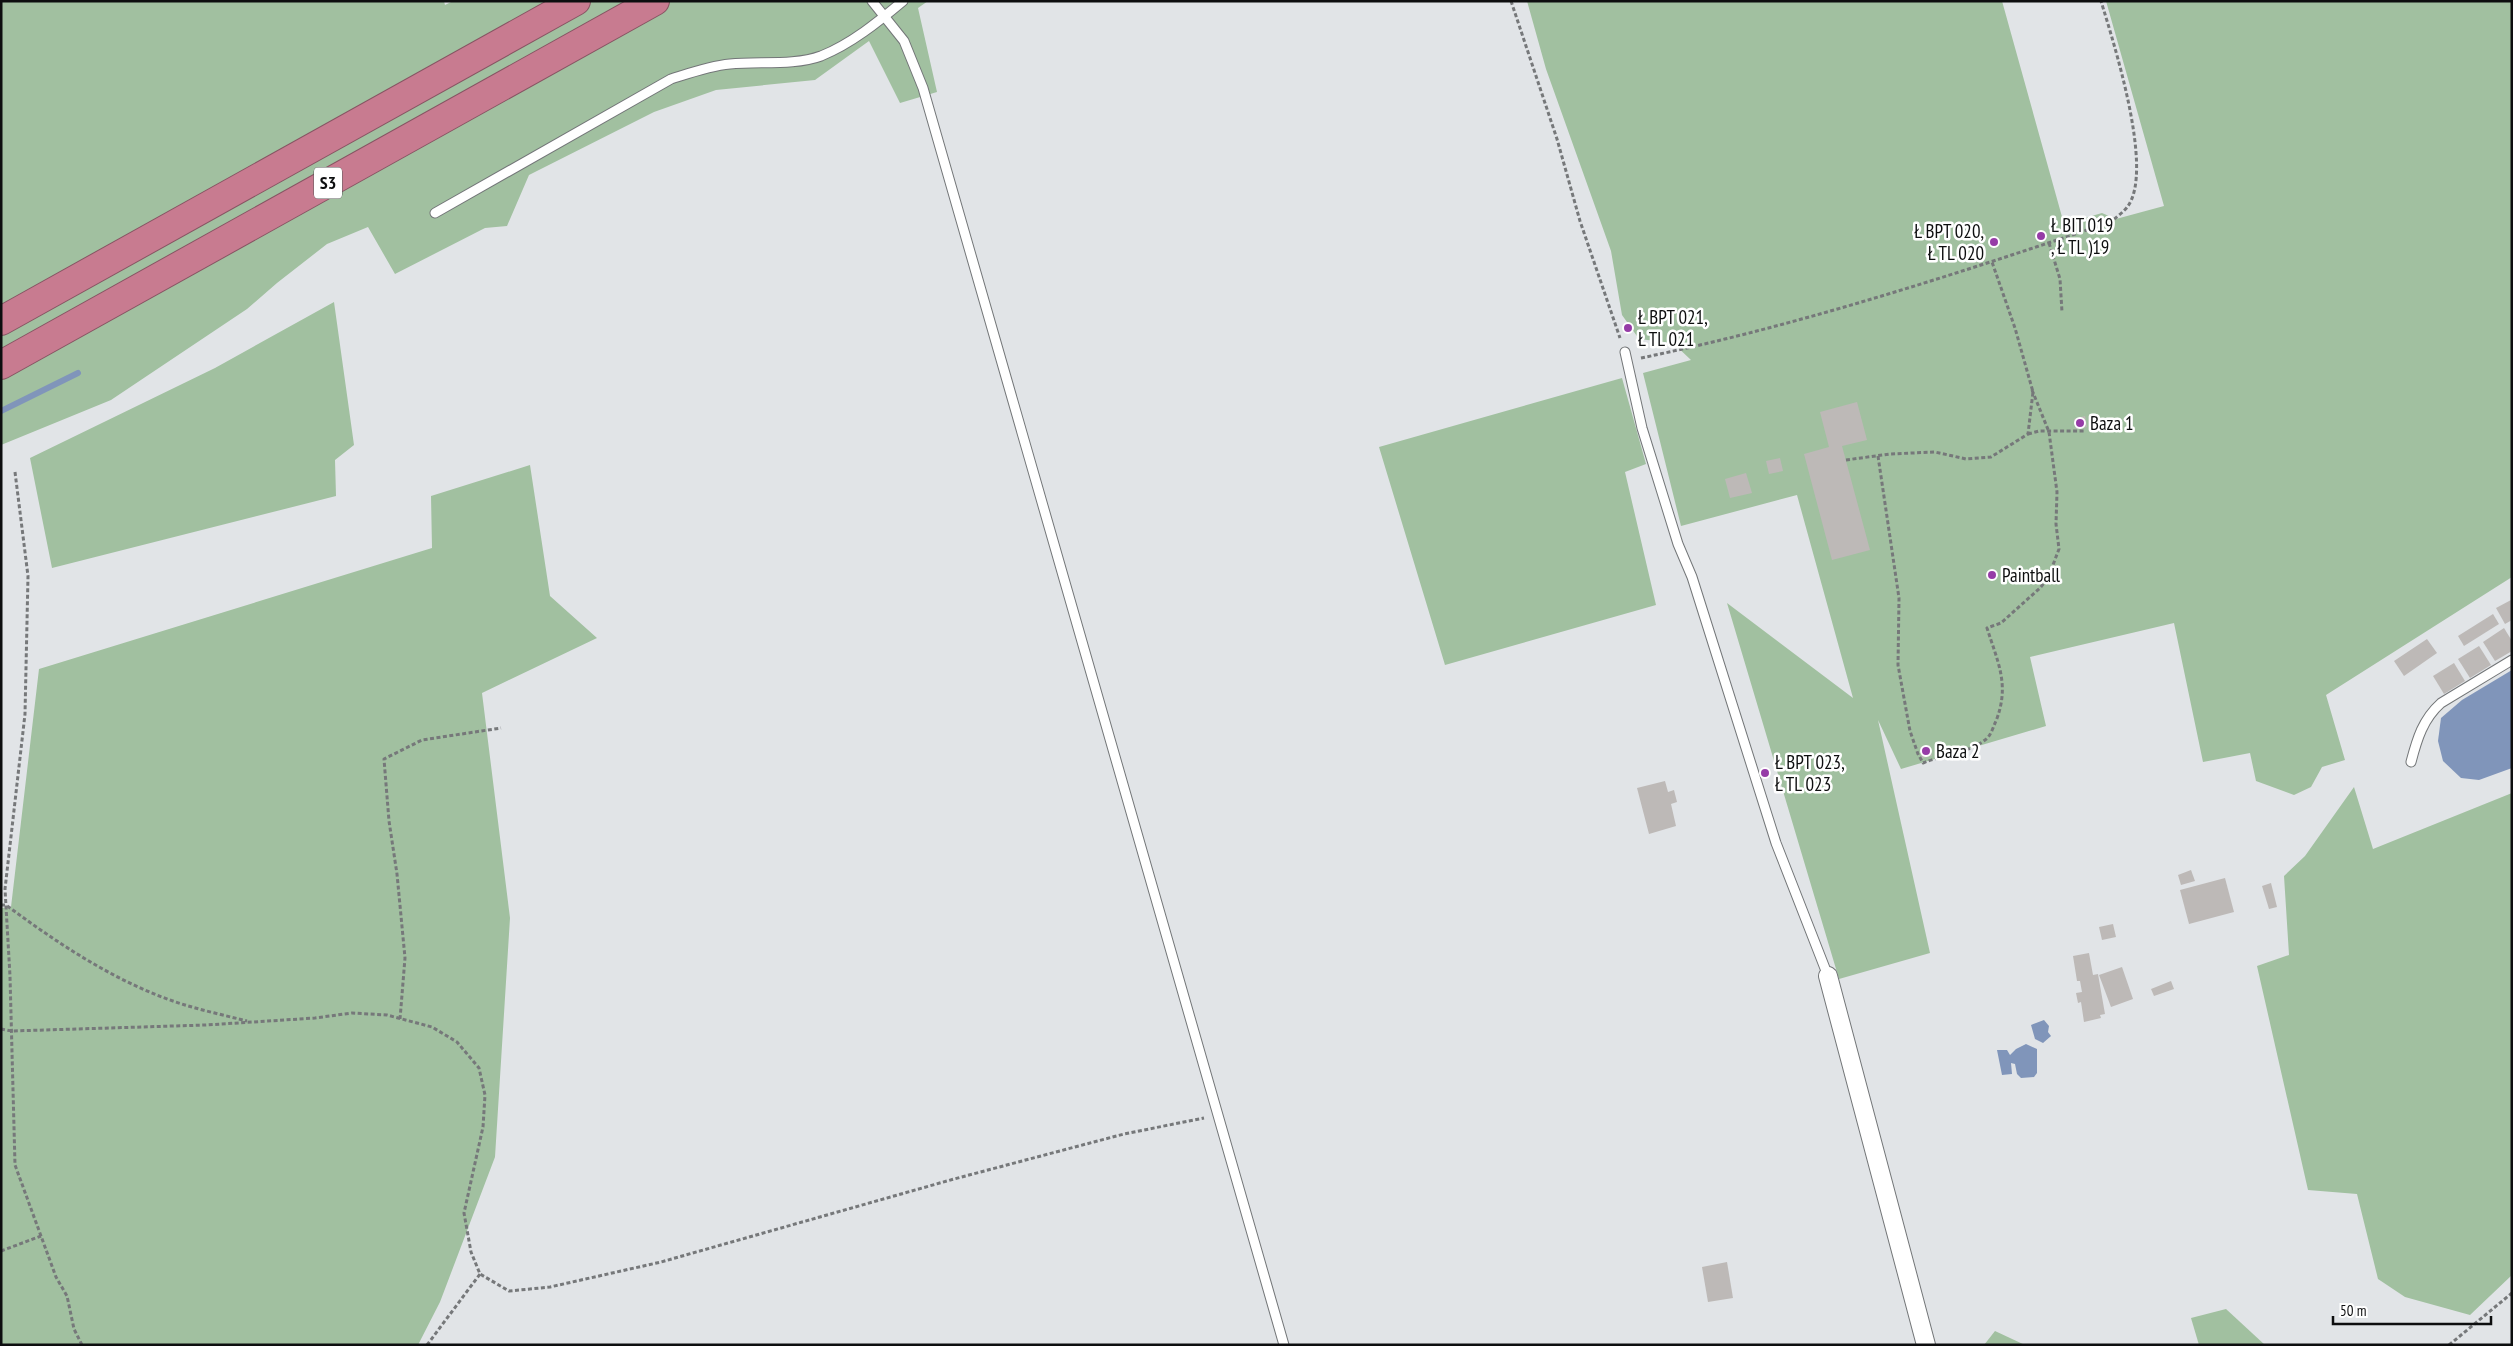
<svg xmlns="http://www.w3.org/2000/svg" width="2513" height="1346" viewBox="0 0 2513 1346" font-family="'PT Sans Narrow',sans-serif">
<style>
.green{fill:#a1c0a0}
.water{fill:#8095ba}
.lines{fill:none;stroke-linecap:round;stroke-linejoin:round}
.stream{stroke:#8095ba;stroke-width:6}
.building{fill:#bdb9b7}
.service-casing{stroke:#737678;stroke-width:11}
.minor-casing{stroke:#737678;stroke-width:20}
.motorway-casing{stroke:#875563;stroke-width:30}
.path{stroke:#76787a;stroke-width:3;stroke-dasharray:4 2.5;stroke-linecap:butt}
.service{stroke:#fff;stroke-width:9}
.minor{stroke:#fff;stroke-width:18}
.motorway{stroke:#c87b90;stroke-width:28}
.poi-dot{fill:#963ca7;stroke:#fff;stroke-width:2}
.labels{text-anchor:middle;stroke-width:5;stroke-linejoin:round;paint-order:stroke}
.shield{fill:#fff;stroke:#565657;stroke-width:1}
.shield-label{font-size:18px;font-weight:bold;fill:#0d0e0f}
.poi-label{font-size:19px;fill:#0d0e0f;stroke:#fff;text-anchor:start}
</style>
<rect width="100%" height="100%" fill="#e1e4e7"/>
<g class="green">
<polygon points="1,1 444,1 445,5 453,1 928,1 918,8 937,92 900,103 869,41 815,80 716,90 654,112 529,175 507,226 485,228 395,274 368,227 327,244 277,283 247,309 111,400 1,445"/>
<polygon points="1527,1 2002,1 2064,224 2102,213 2116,219 2164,206 2106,1 2512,1 2512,577 2326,695 2345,760 2322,767 2311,787 2294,795 2256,781 2250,753 2203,762 2174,623 2030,657 2046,726 1901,769 1878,720 1930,953 1839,979 1727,603 1853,698 1797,495 1681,526 1643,373 1691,360 1673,343 1639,339 1622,315 1611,251 1546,69"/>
<polygon points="334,302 354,445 335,460 336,496 52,568 30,458 215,368"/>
<polygon points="1622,378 1646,464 1625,472 1656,605 1445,665 1379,447"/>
<polygon points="530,465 550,596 597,638 482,693 510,918 495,1157 440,1302 418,1345 1,1345 1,908 11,907 39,669 432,548 431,496"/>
<polygon points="2354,787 2373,849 2512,793 2512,1275 2470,1315 2405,1297 2378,1279 2357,1194 2308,1190 2257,966 2289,955 2284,876 2305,856"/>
<polygon points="2226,1309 2265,1345 2199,1345 2191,1318"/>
<polygon points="1995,1331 2025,1345 1984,1345"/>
</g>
<g class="water">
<polygon points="2512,670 2512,768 2479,780 2461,778 2443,761 2438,741 2441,718 2462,700"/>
<polygon points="2044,1020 2049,1026 2048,1032 2051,1036 2043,1043 2035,1039 2031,1025"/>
<polygon points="2026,1044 2037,1049 2037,1073 2034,1077 2021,1078 2017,1074 2015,1064 2011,1063 2012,1074 2002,1075 1997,1050 2007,1050 2010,1055 2016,1049"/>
</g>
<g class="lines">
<polyline class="stream" points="1,411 78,373"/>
</g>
<g class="building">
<polygon points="1857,402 1867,440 1842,446 1870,550 1832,560 1804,454 1829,447 1820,412"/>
<polygon points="2085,416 2087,427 2076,429 2074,419"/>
<polygon points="1780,458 1783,471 1769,474 1766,461"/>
<polygon points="1746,473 1752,493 1730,498 1725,479"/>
<polygon points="2511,600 2512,620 2505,624 2496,608"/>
<polygon points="2493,614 2499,624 2464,646 2458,636"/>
<polygon points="2504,628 2512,641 2512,651 2495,661 2483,642"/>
<polygon points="2427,639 2437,653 2404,676 2394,661"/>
<polygon points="2479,646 2491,665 2470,678 2458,659"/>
<polygon points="2454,663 2465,681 2444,694 2433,676"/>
<polygon points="1930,745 1932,756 1922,758 1920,747"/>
<polygon points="1665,781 1668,792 1674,790 1677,802 1671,804 1676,826 1649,834 1637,788"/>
<polygon points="2191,870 2195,881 2181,885 2178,875"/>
<polygon points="2225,878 2234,912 2189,924 2180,890"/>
<polygon points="2271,883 2277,907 2269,909 2262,886"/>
<polygon points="2113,924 2116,937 2102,940 2099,927"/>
<polygon points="2089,953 2093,975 2098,974 2105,1014 2100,1015 2101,1018 2084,1022 2081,1002 2078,1003 2076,993 2082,992 2080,981 2077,981 2073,956"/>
<polygon points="2122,967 2133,999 2111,1007 2099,975"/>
<polygon points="2171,981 2174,989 2154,996 2151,989"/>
<polygon points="1727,1262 1733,1298 1708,1302 1702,1267"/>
</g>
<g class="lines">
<defs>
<g id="service">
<polyline points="872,1 904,41 923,88 1284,1345"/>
<path d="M435,213L671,79C690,73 709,66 730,64C758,61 794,66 821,56C851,44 878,22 903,1"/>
<polyline points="1625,352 1642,428 1678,544 1692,577 1776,843 1828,976"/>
<path d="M2411,762C2417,739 2423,719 2441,703L2512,660"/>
</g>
<polyline id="minor" points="1828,976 1926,1345"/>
<g id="motorway">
<polyline points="1,321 576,1"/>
<polyline points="1,365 655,1"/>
</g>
</defs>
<use href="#service" class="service-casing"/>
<use href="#minor" class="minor-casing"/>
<use href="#motorway" class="motorway-casing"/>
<g class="path">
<polyline points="1511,1 1557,139 1580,221 1620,338"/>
<polyline points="2049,243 2060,279 2062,312"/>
<path d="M1641,358C1801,325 1956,274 2111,222C2116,217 2124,212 2128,206C2154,169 2114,44 2101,1"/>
<polyline points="2028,434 2039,431 2084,431"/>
<path d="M1878,456L1899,598L1898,665L1910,731L1918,754L1923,763C1942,755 1968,753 1985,740C1991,736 1993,727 1996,721C2010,685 1998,663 1987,628L2001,623L2040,588L2048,578L2059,549L2056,524L2057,492L2049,432L2032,390"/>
<polyline points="1846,460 1890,454 1935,452 1966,459 1991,457 2028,434 2033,392 2015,328 1992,262"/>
<polyline points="15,472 28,576 25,714 5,889 10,976 15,1165 56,1277 67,1296 74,1329 82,1345"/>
<path d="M1,905H6C60,945 120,985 185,1005C205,1011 227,1016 247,1021"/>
<polyline points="400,1019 405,958 397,874 389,821 384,759 422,740 501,728"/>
<polyline points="1,1029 12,1031 206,1025 315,1018 352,1013 387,1015 432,1027 457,1042 479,1068 485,1095 483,1127 464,1213 471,1252 480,1274 509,1291 550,1287 661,1262 954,1179 1124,1134 1204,1118"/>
<polyline points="1,1251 41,1236"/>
<polyline points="427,1345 480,1274"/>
<polyline points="2449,1345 2512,1293"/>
</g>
<use href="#service" class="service"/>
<use href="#minor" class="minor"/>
<use href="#motorway" class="motorway"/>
</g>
<g class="poi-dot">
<circle cx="2041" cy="236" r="5"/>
<circle cx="1994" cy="242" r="5"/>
<circle cx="1628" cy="328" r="5"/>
<circle cx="2080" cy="423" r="5"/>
<circle cx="1992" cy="575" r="5"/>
<circle cx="1926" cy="751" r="5"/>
<circle cx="1765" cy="773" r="5"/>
</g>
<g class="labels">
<rect class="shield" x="314" y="167.5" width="28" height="31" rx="4"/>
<g class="shield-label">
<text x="328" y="189">S3</text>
</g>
<g class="poi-label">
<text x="2051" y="232">Ł BIT 019<tspan x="2051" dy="22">, Ł TL )19</tspan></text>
<text x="1984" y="238" text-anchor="end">Ł BPT 020,<tspan x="1984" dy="22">Ł TL 020</tspan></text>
<text x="1638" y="324">Ł BPT 021,<tspan x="1638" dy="22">Ł TL 021</tspan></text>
<text x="2090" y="430">Baza 1</text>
<text x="2002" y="582">Paintball</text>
<text x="1936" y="758">Baza 2</text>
<text x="1775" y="769">Ł BPT 023,<tspan x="1775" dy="22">Ł TL 023</tspan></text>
</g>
</g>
<rect width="2513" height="1346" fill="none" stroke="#0d0e0f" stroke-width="5"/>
<path d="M2333 1316v8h158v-8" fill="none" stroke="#0d0e0f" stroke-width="2.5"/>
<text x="2340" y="1316" font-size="15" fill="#0d0e0f" stroke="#ffffff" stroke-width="4" paint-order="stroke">50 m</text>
</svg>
